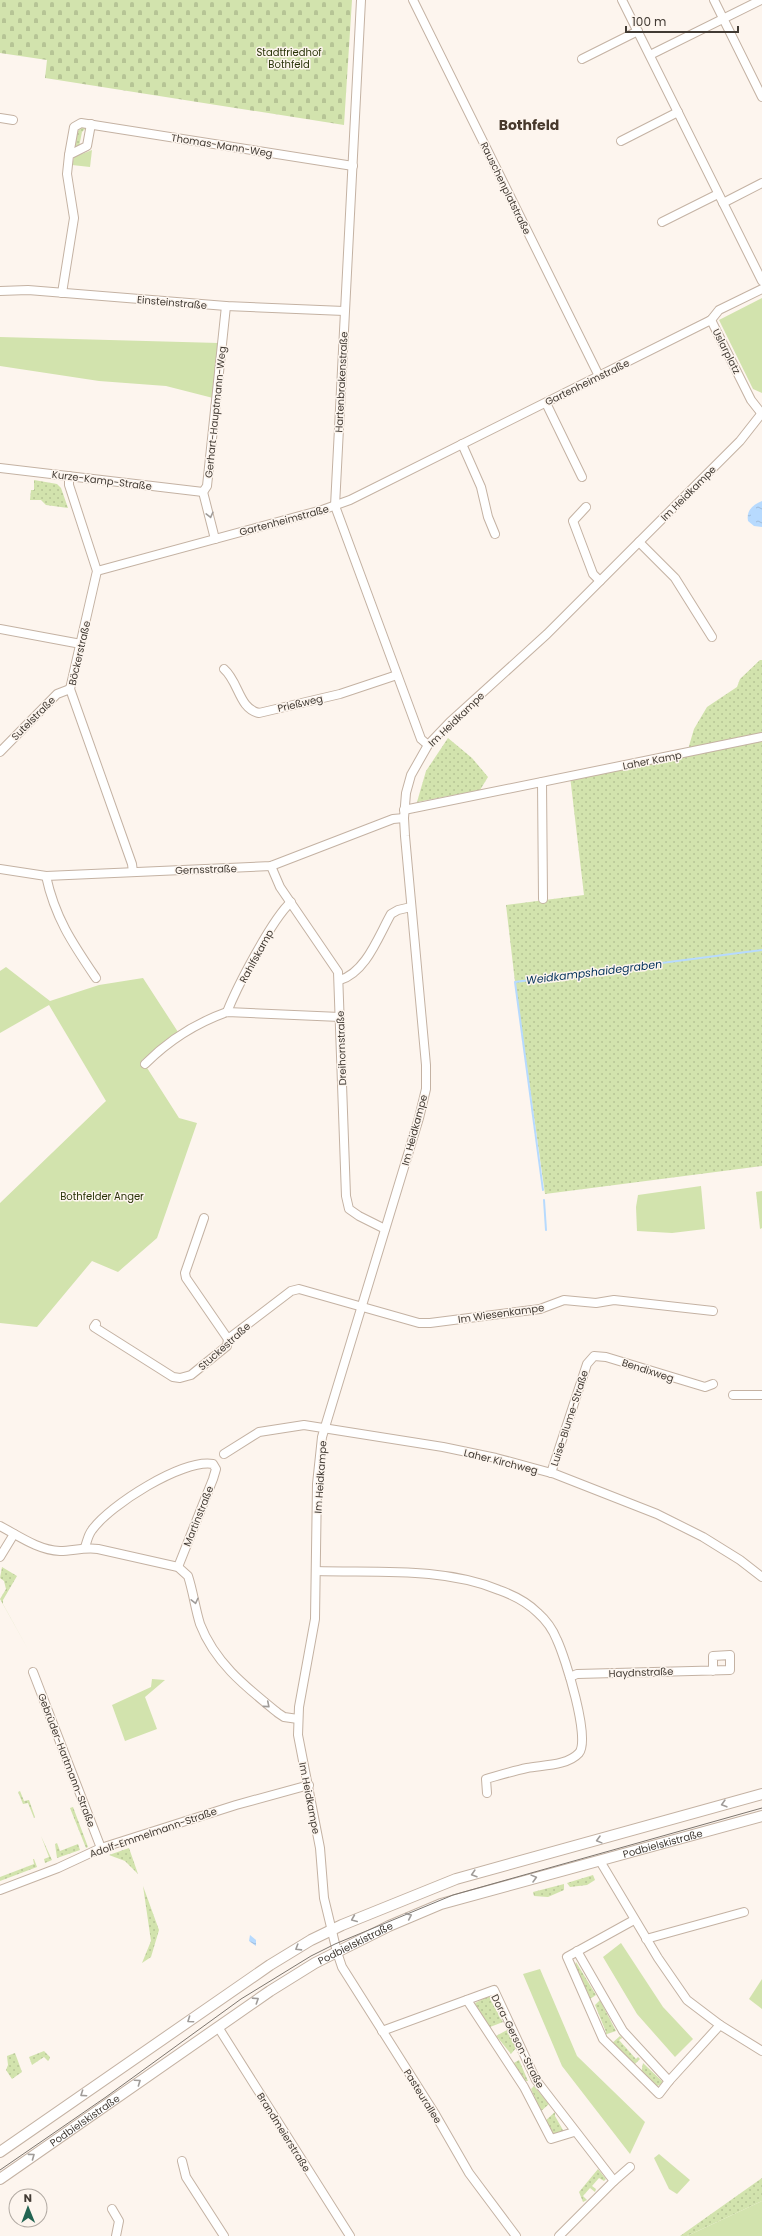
<svg xmlns="http://www.w3.org/2000/svg" width="762" height="2236" viewBox="0 0 762 2236" font-family="Poppins,sans-serif">
<style>
.grass{fill:url(#grass-dots)}
.cemetery{fill:url(#cemetery-stones)}
.green{fill:#d2e3ad}
.water{fill:url(#water-ripples)}
.lines{fill:none;stroke-linecap:round;stroke-linejoin:round}
.stream{stroke:#b7dafe;stroke-width:2}
.minor-casing{stroke:#c4b2a3;stroke-width:10}
.major-casing{stroke:#c4b2a3;stroke-width:12}
.minor{stroke:#fff;stroke-width:8}
.major{stroke:#fff;stroke-width:10}
.tram{stroke:#7d766f;stroke-width:1}
.oneway{stroke:#a09c99}
.labels{text-anchor:middle;stroke-width:3;stroke-linejoin:round;paint-order:stroke}
.park-label{font-size:10px;fill:#293308;stroke:#fdf5ee}
.street-label{font-size:10px;fill:#413a33;stroke:#fdf5ee}
.water-label{font-size:11px;font-style:italic;fill:#003058;stroke:#fdf5ee}
.district-label{font-size:14px;font-weight:bold;fill:#48392c;stroke:#fdf5ee}
</style>
<defs>
<pattern id="grass-dots" width="8" height="8" patternUnits="userSpaceOnUse"><rect width="8" height="8" fill="#d2e3ad"/><path d="M2 2h.1M6 6h.1" fill="none" stroke="#b6c495" stroke-width="1.8" stroke-linecap="round"/></pattern>
<pattern id="cemetery-stones" width="16" height="16" patternUnits="userSpaceOnUse"><rect width="16" height="16" fill="#d2e3ad"/><path d="M2 7V4a2 2 0 0 1 4 0v3zM10 15v-3a2 2 0 0 1 4 0v3z" fill="#b6c495"/></pattern>
<pattern id="water-ripples" width="26" height="14" patternUnits="userSpaceOnUse"><rect width="26" height="14" fill="#b7dafe"/><path d="M2 4q2-2 4 0t4 0M15 11q2-2 4 0t4 0" fill="none" stroke="#9fbcda"/></pattern>
</defs>
<rect width="100%" height="100%" fill="#fdf5ee"/>
<g class="grass">
<polygon points="81,127 86,128 82,132 79,147 74,148 78,131"/>
<polygon points="34,480 57,484 61,488 68,508 46,505 41,500 30,500 31,490 34,490"/>
<polygon points="760,660 762,660 762,1166 545,1194 515,982 506,905 584,895 570,776 689,752 689,746 694,729 707,707 737,687 740,679"/>
<polygon points="448,738 472,758 488,777 480,790 417,802 426,771"/>
<polygon points="2,1567 17,1576 3,1600 3,1604 29,1651 0,1599 6,1589 4,1581 0,1578"/>
<polygon points="20,1791 24,1801 29,1800 35,1817 34,1818 28,1803 23,1804 18,1792"/>
<polygon points="73,1807 88,1847 86,1848 70,1808"/>
<polygon points="41,1836 52,1860 45,1863 44,1859 49,1857"/>
<polygon points="57,1843 60,1851 78,1844 80,1850 57,1858 55,1844"/>
<polygon points="129,1848 138,1874 125,1861 109,1855"/>
<polygon points="33,1859 34,1859 37,1867 0,1881 0,1877 34,1864"/>
<polygon points="593,1875 595,1880 587,1885 570,1887 567,1883"/>
<polygon points="564,1884 564,1890 548,1897 534,1896 533,1892"/>
<polygon points="143,1886 159,1930 151,1957 142,1963 151,1941"/>
<polygon points="576,1962 596,1995 590,1999 574,1968"/>
<polygon points="491,1995 490,1999 503,2022 490,2027 479,2015 475,2003"/>
<polygon points="600,2000 616,2031 604,2035 606,2032 595,2005"/>
<polygon points="509,2029 516,2048 511,2054 498,2038 495,2039 494,2037"/>
<polygon points="620,2036 622,2038 619,2040 636,2059 638,2057 640,2059 634,2065 611,2044"/>
<polygon points="44,2051 50,2057 49,2060 48,2061 44,2057 32,2065 29,2057"/>
<polygon points="15,2053 22,2072 12,2079 6,2070 8,2065 7,2056"/>
<polygon points="519,2060 528,2081 522,2081 512,2064"/>
<polygon points="643,2063 664,2083 655,2087 653,2085 654,2083 644,2075 641,2074"/>
<polygon points="534,2086 549,2104 539,2113 537,2110 540,2109 531,2089"/>
<polygon points="555,2112 555,2116 564,2132 554,2135 545,2121"/>
<polygon points="598,2169 606,2179 604,2181 599,2178 592,2186 596,2189 595,2192 590,2188 583,2196 587,2200 583,2202 579,2192"/>
<polygon points="762,2178 762,2201 687,2236 680,2236"/>
</g>
<polygon class="cemetery" points="0,0 352,0 344,125 45,78 47,60 0,53"/>
<g class="green">
<polygon points="92,150 90,167 72,165 74,157"/>
<polygon points="762,298 762,393 753,389 719,320"/>
<polygon points="0,337 219,343 213,398 166,386 99,381 0,366"/>
<polygon points="6,967 50,1001 99,985 143,978 178,1032 142,1060 179,1118 197,1123 157,1238 118,1272 92,1261 37,1327 0,1323 0,1203 106,1101 49,1005 0,1033 0,971"/>
<polygon points="701,1186 705,1229 672,1233 637,1231 636,1207 638,1195"/>
<polygon points="762,1191 762,1228 760,1229 756,1192"/>
<polygon points="152,1679 165,1680 145,1697 157,1729 125,1741 112,1705 151,1687"/>
<polygon points="621,1943 663,2007 693,2039 675,2057 637,2014 603,1957"/>
<polygon points="540,1969 577,2056 645,2122 630,2154 562,2066 523,1974"/>
<polygon points="762,1979 762,2009 749,1999"/>
<polygon points="659,2154 690,2180 677,2194 669,2189 654,2158"/>
<polygon points="762,2201 762,2236 687,2236"/>
</g>
<g class="water">
<path d="M762,501V527L754,526L748,521C746,510 753,505 762,501Z"/>
<polygon points="250,1935 256,1940 256,1946 249,1941"/>
</g>
<g class="lines">
<g class="stream">
<polyline points="543,1190 515,982 762,950"/>
<polyline points="544,1200 546,1230"/>
</g>
<defs>
<g id="minor">
<polyline points="361,0 335,506 421,739 428,745"/>
<polyline points="413,0 599,376"/>
<polyline points="622,0 762,281"/>
<polyline points="714,0 762,97"/>
<polyline points="650,55 761,0"/>
<polyline points="582,59 638,31"/>
<polyline points="0,118 13,120"/>
<polyline points="621,141 678,112"/>
<polyline points="69,155 74,127 81,123 353,166"/>
<polyline points="723,203 762,183"/>
<polyline points="662,222 718,194"/>
<polyline points="0,291 28,290 226,306 344,311"/>
<polyline points="62,293 74,218 67,174 69,155 87,146 91,124"/>
<polyline points="711,320 751,400 762,414"/>
<polyline points="711,320 719,310 762,289"/>
<polyline points="546,403 582,477"/>
<polyline points="462,444 481,487 488,517 495,534"/>
<polyline points="0,468 203,492"/>
<polyline points="69,476 69,485 97,571 70,689 132,864 133,872"/>
<polyline points="203,492 207,486 226,306"/>
<polyline points="203,492 215,539"/>
<polyline points="586,507 573,521 593,574 600,581"/>
<polyline points="639,542 675,578 712,637"/>
<polyline points="97,571 322,510 350,500 711,320"/>
<polyline points="0,629 81,644"/>
<path d="M224,669C239,682 239,709 259,713L340,694L397,675"/>
<polyline points="0,752 57,694 70,689"/>
<polyline points="542,782 543,899"/>
<polyline points="404,810 762,737"/>
<polyline points="271,866 280,887 338,972 346,1196 349,1209 359,1216 385,1229"/>
<polyline points="0,869 46,876 271,866 393,819 404,818"/>
<path d="M46,876C55,918 73,944 96,978"/>
<path d="M340,980C366,972 378,937 391,914L398,910L411,907"/>
<path d="M227,1012C237,987 272,919 291,902"/>
<path d="M145,1064C168,1041 196,1023 227,1012L340,1017"/>
<polyline points="204,1218 185,1273 186,1278 228,1339"/>
<polyline points="96,1324 94,1327 173,1377 180,1378 191,1375 227,1346 228,1339 291,1291 299,1289 419,1323 430,1323 540,1309 564,1300 596,1303 614,1300 713,1311"/>
<polyline points="733,1395 762,1395"/>
<polyline points="224,1454 259,1432 304,1425 443,1447 496,1458 555,1474 657,1514 703,1537 740,1560 762,1577"/>
<polyline points="551,1473 587,1364 594,1356 606,1357 705,1387 713,1384"/>
<path d="M0,1526C19,1536 38,1550 60,1551C73,1551 84,1547 98,1549L178,1567L188,1576C193,1591 195,1608 200,1624C215,1663 246,1687 278,1713L284,1717L298,1719"/>
<path d="M85,1547C87,1542 88,1535 92,1530C110,1505 182,1459 213,1464L216,1469L213,1479L178,1567"/>
<polyline points="0,1557 14,1534"/>
<path d="M316,1571C376,1573 443,1567 499,1590C513,1595 527,1602 538,1613C546,1620 553,1630 557,1640C565,1657 591,1739 579,1753C567,1766 542,1765 527,1768C513,1771 500,1775 486,1779L487,1793"/>
<polyline points="33,1672 101,1848"/>
<polyline points="570,1677 577,1674 730,1670 730,1655 713,1656 713,1671"/>
<polyline points="600,1861 658,1958 687,2000 720,2025 762,2051"/>
<polyline points="0,1890 58,1868 101,1848 236,1805 309,1785"/>
<polyline points="634,1920 567,1957 603,2039 659,2094 669,2081 720,2025"/>
<polyline points="646,1939 744,1912"/>
<polyline points="577,1951 623,2031 669,2081"/>
<polyline points="467,2000 524,2087 551,2139 574,2132"/>
<polyline points="218,2027 350,2236"/>
<polyline points="382,2031 494,1990 536,2080 614,2181 559,2236"/>
<polyline points="182,2161 186,2177 224,2236"/>
<polyline points="614,2181 630,2167"/>
<polyline points="112,2209 119,2221 116,2236"/>
<polyline points="516,2236 469,2173 435,2114 342,1967 337,1952 324,1898 320,1848 298,1735 299,1707 315,1619 317,1484 322,1437 419,1118 426,1089 426,1065 405,836 404,818 406,793 411,775 428,745 450,722 547,634 740,441 762,413"/>
</g>
<g id="major">
<polyline points="0,2152 270,1965 311,1940 342,1925 456,1879 762,1794"/>
<path id="s1" d="M0,2179L270,1991L315,1963L389,1926L441,1904L762,1816"/>
</g>
</defs>
<use href="#minor" class="minor-casing"/>
<use href="#major" class="major-casing"/>
<use href="#minor" class="minor"/>
<use href="#major" class="major"/>
<polyline class="tram" points="0,2170 106,2097 241,1999 311,1956 335,1944 453,1895 762,1808"/>
</g>
<defs><path id="oneway-chevron" d="M-2-3.5L2.5 0L-2 3.5" fill="none" stroke-width="1.6" stroke-linecap="round" stroke-linejoin="round"/></defs>
<g class="oneway">
<use href="#oneway-chevron" transform="translate(210 515) rotate(76)"/>
<use href="#oneway-chevron" transform="translate(195 1601) rotate(77)"/>
<use href="#oneway-chevron" transform="translate(267 1705) rotate(40)"/>
<use href="#oneway-chevron" transform="translate(724 1804) rotate(164)"/>
<use href="#oneway-chevron" transform="translate(599 1840) rotate(165)"/>
<use href="#oneway-chevron" transform="translate(474 1874) rotate(163)"/>
<use href="#oneway-chevron" transform="translate(534 1878) rotate(-15)"/>
<use href="#oneway-chevron" transform="translate(409 1916) rotate(-24)"/>
<use href="#oneway-chevron" transform="translate(354 1919) rotate(157)"/>
<use href="#oneway-chevron" transform="translate(298 1948) rotate(148)"/>
<use href="#oneway-chevron" transform="translate(256 2000) rotate(-33)"/>
<use href="#oneway-chevron" transform="translate(190 2020) rotate(145)"/>
<use href="#oneway-chevron" transform="translate(138 2082) rotate(-35)"/>
<use href="#oneway-chevron" transform="translate(83 2094) rotate(146)"/>
<use href="#oneway-chevron" transform="translate(32 2156) rotate(-36)"/>
</g>
<g class="labels">
<g class="park-label">
<text x="289" y="56">Stadtfriedhof<tspan x="289" dy="12">Bothfeld</tspan></text>
<text x="102" y="1200">Bothfelder Anger</text>
</g>
<g class="street-label">
<text transform="translate(222 145) rotate(9)" y="4">Thomas-Mann-Weg</text>
<text transform="translate(506 188) rotate(64)" y="4">Rauschenplatstraße</text>
<text transform="translate(172 302) rotate(5)" y="4">Einsteinstraße</text>
<text transform="translate(727 351) rotate(63)" y="4">Uslarplatz</text>
<text transform="translate(341 382) rotate(-87)" y="4">Hartenbrakenstraße</text>
<text transform="translate(587 382) rotate(-26)" y="4">Gartenheimstraße</text>
<text transform="translate(215 412) rotate(-84)" y="4">Gerhart-Hauptmann-Weg</text>
<text transform="translate(102 480) rotate(7)" y="4">Kurze-Kamp-Straße</text>
<text transform="translate(688 493) rotate(-45)" y="4">Im Heidkampe</text>
<text transform="translate(284 520) rotate(-15)" y="4">Gartenheimstraße</text>
<text transform="translate(79 653) rotate(-77)" y="4">Böckerstraße</text>
<text transform="translate(300 703) rotate(-13)" y="4">Prießweg</text>
<text transform="translate(33 718) rotate(-45)" y="4">Sutelstraße</text>
<text transform="translate(456 719) rotate(-44)" y="4">Im Heidkampe</text>
<text transform="translate(652 760) rotate(-11)" y="4">Laher Kamp</text>
<text transform="translate(206 869) rotate(-2)" y="4">Gernsstraße</text>
<text transform="translate(256 956) rotate(-61)" y="4">Rahlfskamp</text>
<text transform="translate(341 1048) rotate(-92)" y="4">Dreihornstraße</text>
<text transform="translate(414 1130) rotate(-75)" y="4">Im Heidkampe</text>
<text transform="translate(501 1313) rotate(-8)" y="4">Im Wiesenkampe</text>
<text transform="translate(224 1346) rotate(-42)" y="4">Stuckestraße</text>
<text transform="translate(648 1370) rotate(18)" y="4">Bendixweg</text>
<text transform="translate(569 1418) rotate(-72)" y="4">Luise-Blume-Straße</text>
<text transform="translate(501 1461) rotate(14)" y="4">Laher Kirchweg</text>
<text transform="translate(320 1477) rotate(-86)" y="4">Im Heidkampe</text>
<text transform="translate(198 1516) rotate(-68)" y="4">Martinstraße</text>
<text transform="translate(641 1672) rotate(-2)" y="4">Haydnstraße</text>
<text transform="translate(67 1760) rotate(69)" y="4">Gebrüder-Hartmann-Straße</text>
<text transform="translate(310 1798) rotate(79)" y="4">Im Heidkampe</text>
<text transform="translate(153 1832) rotate(-19)" y="4">Adolf-Emmelmann-Straße</text>
<text dy="4" stroke="none"><textPath href="#s1" startOffset="751">Podbielskistraße</textPath></text>
<text dy="4" stroke="none"><textPath href="#s1" startOffset="427">Podbielskistraße</textPath></text>
<text transform="translate(518 2041) rotate(63)" y="4">Dora-Gerson-Straße</text>
<text transform="translate(423 2096) rotate(58)" y="4">Pasteurallee</text>
<text dy="4" stroke="none"><textPath href="#s1" startOffset="103">Podbielskistraße</textPath></text>
<text transform="translate(284 2132) rotate(58)" y="4">Brandmeierstraße</text>
</g>
<g class="water-label">
<text transform="translate(594 972) rotate(-7)" y="4">Weidkampshaidegraben</text>
</g>
<g class="district-label">
<text x="529" y="130">Bothfeld</text>
</g>
</g>
<g transform="translate(28 2208) rotate(359)"><circle r="19" fill="#fdf5ee" stroke="#b2aaa3"/>
<path d="M0-3L7 15L0 10L-7 15Z" fill="#236452"/>
<text y="-6" font-size="11" font-weight="bold" text-anchor="middle" fill="#413a33">N</text>
</g>
<path d="M626 26v6h112v-6" fill="none" stroke="#413a33" stroke-width="2"/>
<text x="632" y="26" font-size="12" fill="#413a33" stroke="#fdf5ee" stroke-width="3" paint-order="stroke">100 m</text>
</svg>
